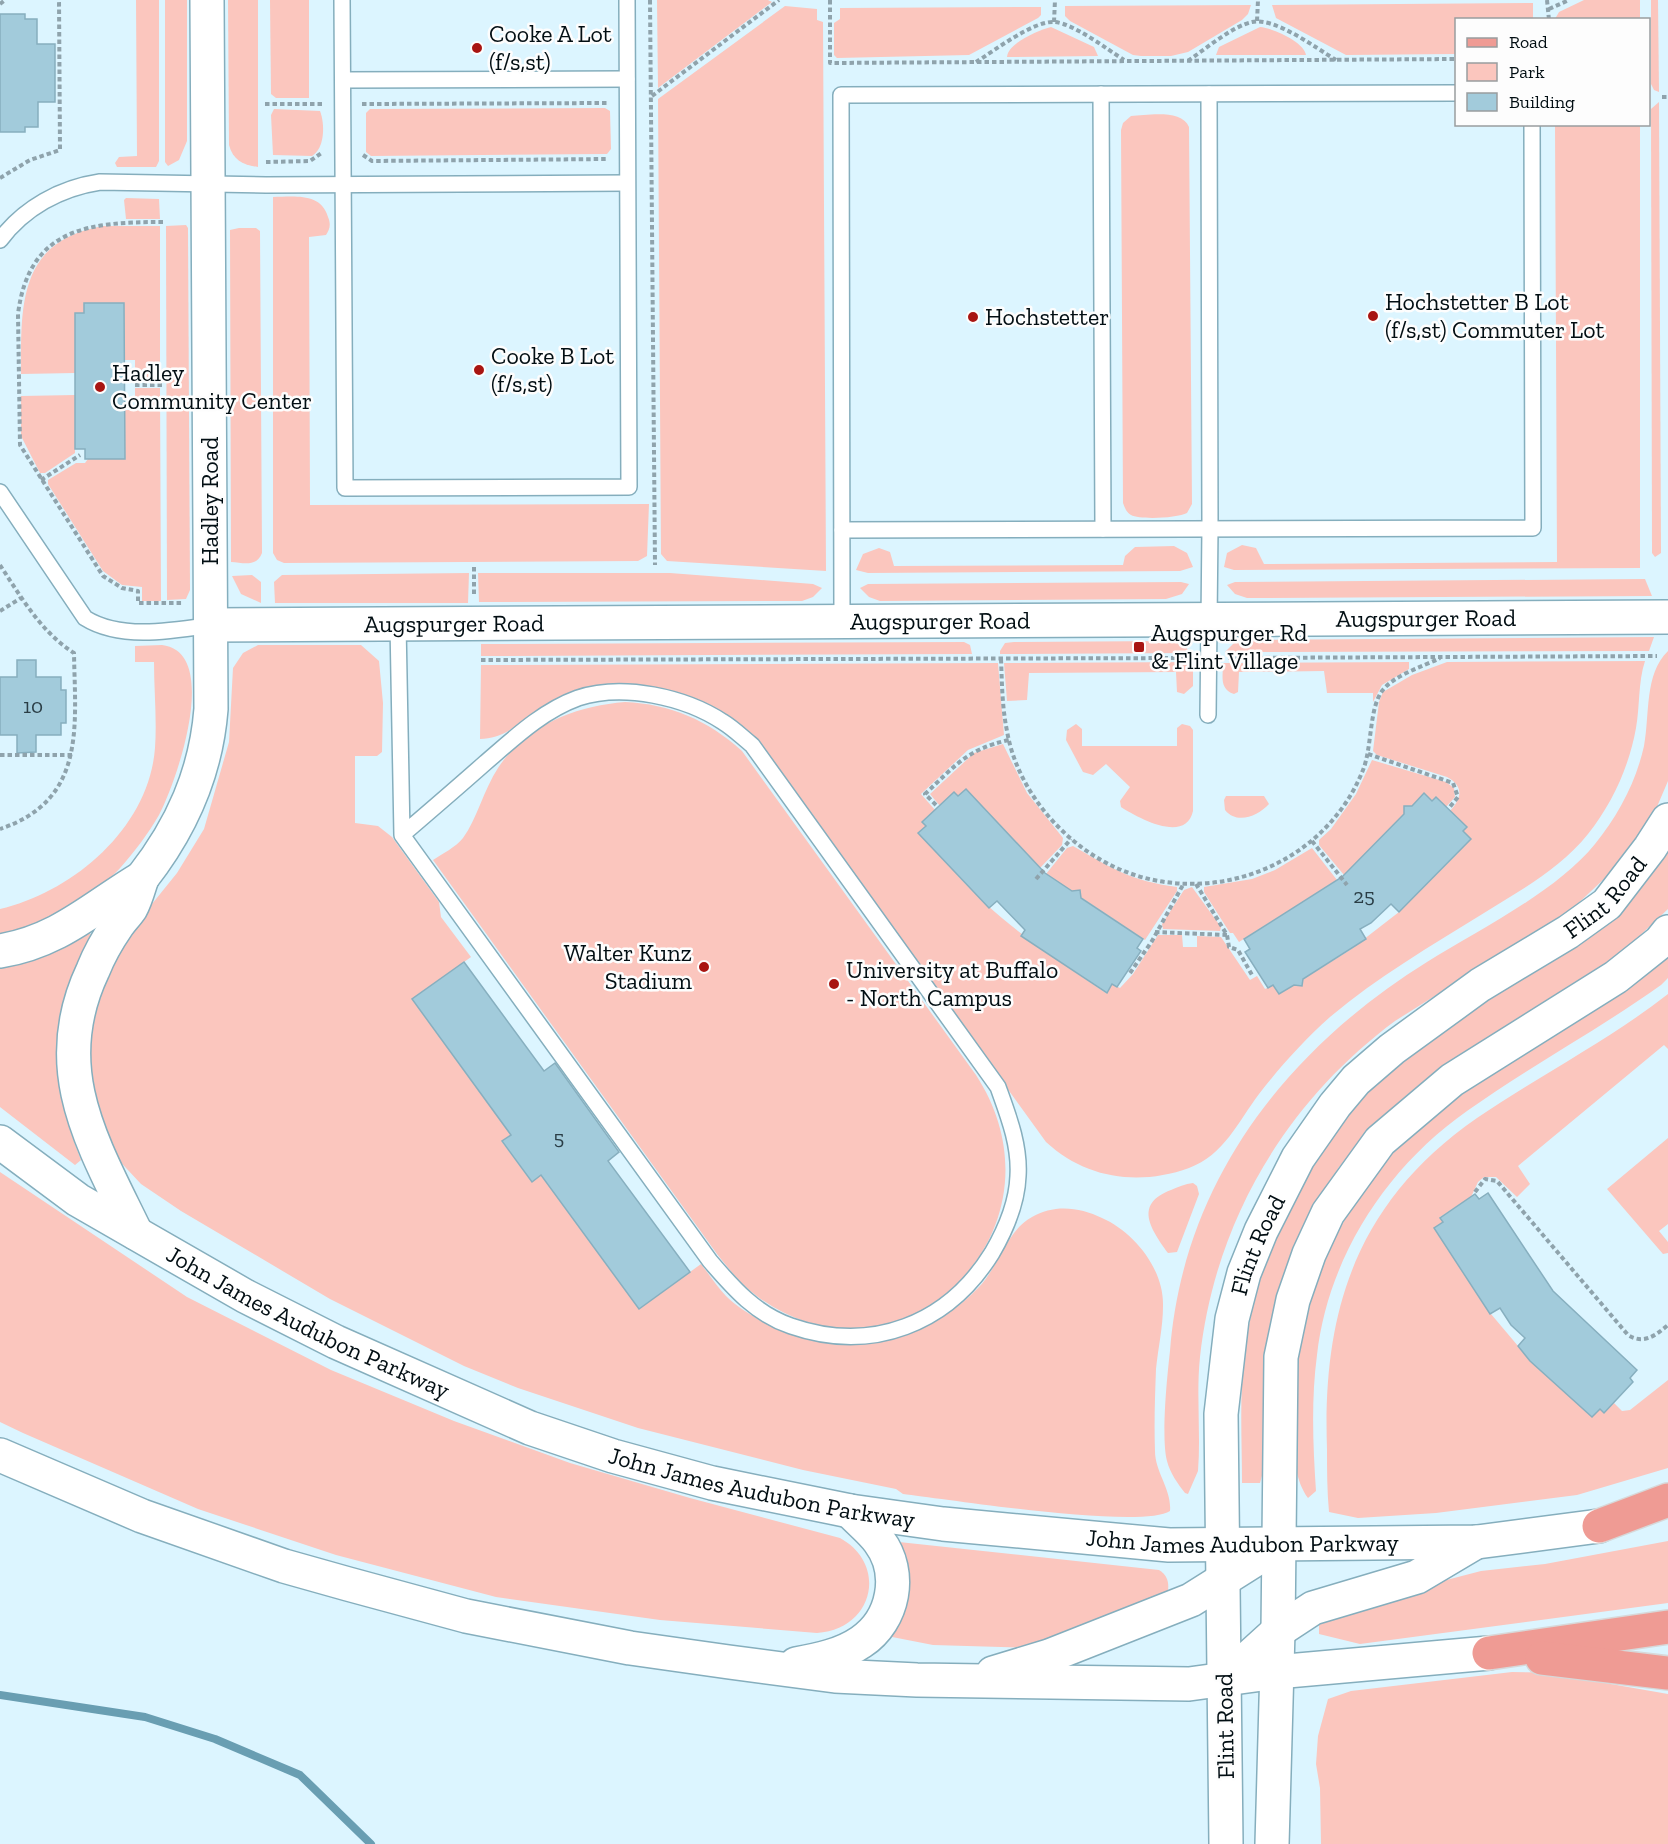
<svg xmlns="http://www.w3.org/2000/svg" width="1668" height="1844" viewBox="0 0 1668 1844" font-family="'Zilla Slab',serif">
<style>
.green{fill:#fbc6be}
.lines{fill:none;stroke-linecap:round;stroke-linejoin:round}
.stream{stroke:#699eb2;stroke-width:8}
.building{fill:#a2cbdb;stroke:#87afbf;stroke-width:1.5}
.service-casing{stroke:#85aebd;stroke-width:18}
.tertiary-casing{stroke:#85aebd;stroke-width:36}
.secondary-casing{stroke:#85aebd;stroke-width:36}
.primary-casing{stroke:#d7d8d9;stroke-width:36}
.path{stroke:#8fa3ac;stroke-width:4;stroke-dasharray:4.5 3;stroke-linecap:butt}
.service{stroke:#fff;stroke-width:15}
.tertiary{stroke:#fff;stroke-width:33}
.secondary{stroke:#fff;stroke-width:33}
.primary{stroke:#ef9b94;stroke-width:33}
.poi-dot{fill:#a81512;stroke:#fdfdfd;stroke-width:2}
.labels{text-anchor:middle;stroke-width:5;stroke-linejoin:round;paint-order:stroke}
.number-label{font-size:21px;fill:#2a3d45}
.poi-label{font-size:24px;fill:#020e13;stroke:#fdfdfd;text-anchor:start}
.street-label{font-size:24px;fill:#020e13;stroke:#fdfdfd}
</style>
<rect width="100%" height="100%" fill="#dcf5ff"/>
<g class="green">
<polygon points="136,0 159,0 159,161 156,167 117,167 115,163 119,157 137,156"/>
<polygon points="165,0 187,0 187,141 179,160 168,166 165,162"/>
<path d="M228,0H258V167C243,165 233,160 229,145Z"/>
<polygon points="270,0 309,0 309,98 276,98 271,94"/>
<polygon points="657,0 768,0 772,2 658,88"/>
<polygon points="1584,0 1640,0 1640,19 1555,19 1559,12"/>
<polygon points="1651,0 1658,0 1659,92 1654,90 1651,84"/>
<polygon points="1533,3 1533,19 1456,20 1456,54 1346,55 1276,18 1272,5"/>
<polygon points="1251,5 1248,14 1242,20 1188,52 1171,56 1141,56 1133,55 1070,21 1065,16 1065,6"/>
<polygon points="785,6 817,9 817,20 823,22 826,571 667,561 661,554 658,99"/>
<polygon points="1041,7 1041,15 1038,18 969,55 837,58 834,55 834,23 840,19 840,8"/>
<path d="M1051,27L1094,47L1098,56L1007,57C1008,43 1039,30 1051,27Z"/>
<path d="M1260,27C1273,28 1304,42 1306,55H1216L1219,47Z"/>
<polygon points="1659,102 1661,553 1655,557 1652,553 1651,109"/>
<polygon points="605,108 610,111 611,149 607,154 371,156 366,152 366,113 370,109"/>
<path d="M274,109L320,111C325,124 325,148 312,156L273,155L271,115Z"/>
<path d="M1131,116C1148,115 1182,109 1189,127L1192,504L1187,513C1178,518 1140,520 1131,515C1126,512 1125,508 1123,503L1121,130L1123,123Z"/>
<polygon points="1555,125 1640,125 1640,568 1234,570 1224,567 1227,553 1242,545 1256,548 1264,564 1557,562"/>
<path d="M273,197C293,197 321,192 328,217C331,224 330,229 326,235L309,237L310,505L649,504L647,556L638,561L284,563L277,560L273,553Z"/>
<polygon points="126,198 159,199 160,219 126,219 124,200"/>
<polygon points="186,225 188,228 190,590 186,599 167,600 166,226"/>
<path d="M103,226H160V382H135V360H124V303H85L84,313H75V373L21,374C21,305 18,241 103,226Z"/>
<path d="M239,228H256L260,231L262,553C257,567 244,563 231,562L230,230Z"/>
<polygon points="135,388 160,388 161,601 142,601 142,587 122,585 103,571 48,484 48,480 76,463 85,463 125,410 135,410"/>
<polygon points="75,395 75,453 45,473 40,473 21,436 21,396"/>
<polygon points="1174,546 1187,553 1193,567 1180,571 868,573 856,570 863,554 879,548 890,552 894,566 1123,565 1125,556 1135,547"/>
<polygon points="469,573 468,603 275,603 274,582 282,575"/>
<polygon points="478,573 670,573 813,584 822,588 813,597 802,601 479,602"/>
<polygon points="252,575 261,582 261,603 241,594 232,576"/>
<polygon points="1645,579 1652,596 1247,598 1235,594 1227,585 1235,582"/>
<polygon points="1181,582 1189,584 1182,594 1166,599 880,601 869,597 860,588 868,584"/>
<polygon points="1654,637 1649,651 1225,652 1235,642 1248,640"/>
<polygon points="1172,641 1184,644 1190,653 1000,654 1000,651 1005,643 1014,642"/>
<polygon points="964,642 970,645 972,654 481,656 481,644"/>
<path d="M162,645C222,652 176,783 159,815C148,834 135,851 121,867C105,885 70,912 48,921C32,927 16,932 0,937V909C73,892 149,828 155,748C157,720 154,690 154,662H135V646Z"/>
<path d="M258,645H361L379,661L383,703L382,752L377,756H355V823L378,826L392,837L439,902L441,917L471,957L413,999L511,1135L502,1142L531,1181L541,1175L639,1309L701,1264C709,1274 717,1287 726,1296C737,1307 751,1315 763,1322C836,1361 921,1347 978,1288C999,1267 1006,1231 1032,1217C1054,1204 1080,1207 1102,1218C1134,1232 1164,1269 1163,1306C1163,1327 1158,1348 1156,1369C1155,1396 1154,1424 1155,1451C1155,1472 1172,1490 1170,1511C1141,1530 947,1499 903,1494L896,1489L803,1470L638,1428L518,1388L464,1366L330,1299L181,1211L141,1184L112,1153L86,1101L94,990L135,925L177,873L204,829L229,742L233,668L243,653Z"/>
<path d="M1668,651V781L1656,809L1622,862L1571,910L1395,1021C1286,1102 1215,1221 1200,1357C1196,1395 1201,1433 1198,1471L1188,1494L1185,1493C1178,1484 1170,1473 1167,1461C1161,1438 1167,1377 1170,1351C1183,1181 1287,1049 1427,962C1480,929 1556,892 1595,844C1618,816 1636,782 1644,746C1650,715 1644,674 1668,651Z"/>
<path d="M1645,661C1638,682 1640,706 1636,728C1629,767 1612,804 1588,834C1560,869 1521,890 1484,913C1431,946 1377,977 1330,1017C1304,1040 1280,1067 1259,1094C1238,1122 1224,1155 1189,1168C1139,1186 1086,1179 1046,1142L762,749C713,703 679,681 608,687C588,689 569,692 551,702C528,715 508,739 480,739L481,665L998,663L1004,735L968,750L921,794L935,810L926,826L918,833L950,867L958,860L957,875C1004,926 1049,954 1106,993L1112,984L1120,988L1133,974L1158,935H1182L1183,947H1197V936L1221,937L1250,980L1257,976L1265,989L1273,985L1279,994L1350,950L1399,912L1458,853L1463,831L1450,811C1462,798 1464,786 1447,777L1377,755L1373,751L1379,702L1383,692L1412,675L1447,662Z"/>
<polygon points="1193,662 1193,686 1184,694 1177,692 1176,672 1029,673 1027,700 1007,701 1004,663"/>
<path d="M1409,662V669L1382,685L1373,702V693H1327L1324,671L1239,672L1238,692L1234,694C1219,689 1223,676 1223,663Z"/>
<path d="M625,702C670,704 708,720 742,751L976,1075C1076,1229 901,1401 758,1297C741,1285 729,1269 717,1254L433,860C442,854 456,847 463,838C477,819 484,789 498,768C526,725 576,706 625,702Z"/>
<path d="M1076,724L1082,729V746H1177V728L1182,724L1190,726L1193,730V811C1186,844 1138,818 1121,807L1120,801L1130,787L1106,764L1093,775L1083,772L1066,740L1067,730Z"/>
<polygon points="1003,744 1027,793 1063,838 1062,845 1040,868 966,789 958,796 954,792 940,806 930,794 974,753"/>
<polygon points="1372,760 1446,782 1454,788 1455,797 1446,807 1436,797 1432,801 1424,794 1344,875 1319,845 1319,840 1331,829 1356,794"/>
<path d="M1226,796H1264L1269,804C1258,816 1237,825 1225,810L1224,800Z"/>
<path d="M1073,846C1111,868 1131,881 1177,887V891L1145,940L1046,874L1067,848Z"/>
<polygon points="1312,848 1337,880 1239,942 1233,933 1230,933 1204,892 1204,887 1252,879 1275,870"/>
<path d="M1668,849V909L1614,960L1440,1069L1407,1095L1378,1121L1339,1167L1324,1191L1277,1298L1265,1365L1263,1472L1260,1483H1242C1242,1439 1239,1394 1245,1351C1258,1246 1310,1155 1380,1078Z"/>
<polygon points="1192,887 1221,927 1220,931 1163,929 1162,924 1184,890"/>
<path d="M88,933L93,935C83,964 64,1005 59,1035C53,1078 65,1120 81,1160L75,1165L0,1107V966L58,948Z"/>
<path d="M1668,955V978L1661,985C1598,1030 1530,1066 1467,1111C1387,1167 1328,1257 1317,1355C1311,1400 1313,1446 1316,1491L1308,1498C1287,1470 1293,1413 1296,1378C1305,1266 1362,1166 1453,1098C1481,1076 1515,1059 1545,1040C1587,1014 1632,990 1668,955Z"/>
<path d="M1668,994V1049L1664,1045L1518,1166L1530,1184L1517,1197L1496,1177H1484L1478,1182L1471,1197L1440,1217L1443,1222L1434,1228L1491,1314L1518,1346L1592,1417L1600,1409L1604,1413L1614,1403L1622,1411L1630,1410L1668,1380V1468L1577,1495L1436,1513L1358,1518L1329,1512C1327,1491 1327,1470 1327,1449C1322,1308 1358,1201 1477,1118C1540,1075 1608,1041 1668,994Z"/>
<polygon points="1668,1138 1668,1224 1659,1231 1668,1242 1668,1253 1663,1254 1607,1189"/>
<path d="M0,1172L187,1297L331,1370L454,1421L570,1463L690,1498L840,1538C889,1565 873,1630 817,1633L660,1620L496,1597L336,1555L198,1509L23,1433L0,1422Z"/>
<path d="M1193,1183L1197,1186L1199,1194L1177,1252L1168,1253C1150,1228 1134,1204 1171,1190C1178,1187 1185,1184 1193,1183Z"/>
<polygon points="1668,1541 1668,1603 1360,1644 1319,1634 1319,1617 1362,1602 1481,1571 1545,1564"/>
<path d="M899,1542L1159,1570C1168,1575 1170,1585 1167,1595L1034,1648L933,1645L887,1636Z"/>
<polygon points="1512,1672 1593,1673 1605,1683 1668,1694 1668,1844 1321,1844 1320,1788 1316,1764 1318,1736 1328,1699 1351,1691"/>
</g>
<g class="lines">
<polyline class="stream" points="0,1695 145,1717 215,1739 300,1775 371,1844"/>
</g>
<g class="building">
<polygon points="0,14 25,14 25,19 37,19 37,44 55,44 55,102 38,102 38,127 25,127 25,132 0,132"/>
<polygon points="84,303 124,303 125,459 85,459 85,449 75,449 75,313 84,313"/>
<polygon points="17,660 36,660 36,677 61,677 61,690 66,690 66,723 61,723 61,735 36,735 36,752 17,753 17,735 0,735 0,677 17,677"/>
<polygon points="966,789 1045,873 1072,891 1080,890 1081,898 1143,939 1137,948 1141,951 1117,987 1112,984 1107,993 1021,936 1025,930 997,901 989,908 918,833 926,826 922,822 954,792 958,796"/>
<polygon points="1424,793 1432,801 1436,797 1467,827 1463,831 1471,839 1399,912 1391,904 1371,923 1360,929 1366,939 1303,979 1302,986 1294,985 1279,994 1273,985 1268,988 1245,952 1250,949 1244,939 1342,877 1404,814 1404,806 1412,806"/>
<polygon points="464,962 544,1071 555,1063 619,1152 608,1161 690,1272 639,1309 541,1175 532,1182 502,1141 511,1135 412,999"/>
<polygon points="1488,1193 1553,1291 1637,1370 1630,1378 1633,1382 1604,1413 1600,1409 1592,1417 1530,1361 1518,1346 1525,1338 1511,1325 1500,1308 1490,1314 1434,1228 1443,1222 1440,1218 1475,1194 1479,1199"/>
</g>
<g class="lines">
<defs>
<g id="service">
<polyline points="342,0 345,488 629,487 627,0"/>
<polyline points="343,80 627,79"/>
<polyline points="1101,94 1103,529"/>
<path d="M0,240C24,208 60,188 100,182L266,185L627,183"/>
<path d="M0,492L85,618C120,640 171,631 211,625"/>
<polyline points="842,530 1533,528 1532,124"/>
<polyline points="842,622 841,95 1456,93"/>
<path d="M398,624L402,835L710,1261C734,1289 756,1314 791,1326C872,1354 948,1324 992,1253C1006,1229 1017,1203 1018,1176C1020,1145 1008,1115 998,1087L752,745C742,737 733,728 723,722C685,697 623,683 578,698C542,711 513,739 485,763C458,787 430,811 402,835"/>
<polyline points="1208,715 1210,528 1209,94"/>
</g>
<g id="tertiary">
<path id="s1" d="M211,625L1668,617"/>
<path d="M142,878C182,827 206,773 211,709L207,0"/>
<path id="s2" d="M1226,1844L1221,1414L1232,1319L1244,1273L1261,1231L1298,1158L1335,1105L1356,1080L1392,1049L1480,985L1568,932L1607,904L1650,848L1668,820"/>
<polyline points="1272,1844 1278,1631 1281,1357 1293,1300 1309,1254 1328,1213 1380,1141 1452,1080 1616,977 1660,942 1668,932"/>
</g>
<g id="secondary">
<path d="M0,951C60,941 93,907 142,878"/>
<path id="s3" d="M0,1142L78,1200L245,1296L336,1342L530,1428L613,1456L712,1483L850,1511L943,1524L1169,1545L1477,1542L1599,1526"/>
<path d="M136,1233C93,1144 46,1069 93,970C99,955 108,939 117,926C121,920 127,914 131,908C136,899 139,887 142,878"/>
<polyline points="0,1455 142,1516 284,1566 348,1584 466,1616 630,1648 729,1662 835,1676 917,1680 1189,1684 1276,1672 1489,1653"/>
<path d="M796,1664C818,1660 842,1655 861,1642C894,1620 903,1573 879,1541C871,1530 859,1521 850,1511"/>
<polyline points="993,1673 1049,1656 1191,1600 1280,1544"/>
<polyline points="1224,1680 1278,1631 1313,1608 1417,1577 1476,1542"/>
</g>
<g id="primary">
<polyline points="1599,1526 1668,1500"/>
<polyline points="1489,1653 1668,1627"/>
<polyline points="1542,1658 1668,1673"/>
</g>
</defs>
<use href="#service" class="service-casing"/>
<use href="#tertiary" class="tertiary-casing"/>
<use href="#secondary" class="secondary-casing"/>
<use href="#primary" class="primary-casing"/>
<g class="path">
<polyline points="650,0 655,565"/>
<polyline points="830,0 830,63 1456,59"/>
<polyline points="1547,0 1549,20"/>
<polyline points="0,4 5,0"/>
<polyline points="1549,9 1569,0"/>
<polyline points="1257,21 1258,0"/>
<polyline points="1054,22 1055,0"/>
<path d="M1188,61C1205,49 1233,26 1252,22C1275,17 1316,48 1336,60"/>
<path d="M976,62C994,51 1034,20 1055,22C1074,24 1107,49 1124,60"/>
<polyline points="652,96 779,0"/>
<polyline points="1662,97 1668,97"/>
<polyline points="265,104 324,104"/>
<polyline points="362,104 609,103"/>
<polyline points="363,155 372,161 608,159"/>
<polyline points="266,162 310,161 323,152"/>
<polyline points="0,178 30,160 60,150 59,0"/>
<path d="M163,222C90,222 29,227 18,314L20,445L103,576L122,588L138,591V603H183"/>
<polyline points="135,385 163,385"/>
<polyline points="41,480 80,455"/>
<path d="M0,565C21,597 41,632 74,653C75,725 87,800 0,829"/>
<polyline points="474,567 474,596"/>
<polyline points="0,611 21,598"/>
<polyline points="1228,658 1657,656"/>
<path d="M1001,659C1002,683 1002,707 1007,731C1016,784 1054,833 1101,860C1195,914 1322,873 1363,770C1372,748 1369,709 1382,691C1394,675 1422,667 1440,658"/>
<polyline points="481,660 1191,658"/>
<polyline points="1368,754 1453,783 1458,797 1449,808"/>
<polyline points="0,755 72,755"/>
<path d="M936,805L925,794C955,766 967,749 1009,740"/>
<polyline points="1312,841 1347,885"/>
<polyline points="1036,879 1071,839"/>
<polyline points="1196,884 1227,935 1229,947 1238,950 1252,975"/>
<polyline points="1155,932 1227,935"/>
<polyline points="1130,973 1152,941 1184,883"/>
<path d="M1475,1192L1485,1179L1497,1181L1628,1335C1644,1345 1656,1335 1668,1325"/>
</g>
<use href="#service" class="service"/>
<use href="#tertiary" class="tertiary"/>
<use href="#secondary" class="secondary"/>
<use href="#primary" class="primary"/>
</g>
<g class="poi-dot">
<circle cx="477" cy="48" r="6"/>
<circle cx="1373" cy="316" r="6"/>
<circle cx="973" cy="317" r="6"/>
<circle cx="479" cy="370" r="6"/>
<circle cx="100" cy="387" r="6"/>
<rect x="1133" y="641" width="12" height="12" rx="3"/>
<circle cx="704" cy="967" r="6"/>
<circle cx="834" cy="984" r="6"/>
</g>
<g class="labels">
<g class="number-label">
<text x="33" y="713">10</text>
<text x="1364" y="903">25</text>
<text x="559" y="1145">5</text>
</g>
<g class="poi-label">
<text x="489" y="42">Cooke A Lot<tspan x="489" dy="28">(f/s,st)</tspan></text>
<text x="1385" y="310">Hochstetter B Lot<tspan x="1385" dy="28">(f/s,st) Commuter Lot</tspan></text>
<text x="985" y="325">Hochstetter</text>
<text x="491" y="364">Cooke B Lot<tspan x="491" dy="28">(f/s,st)</tspan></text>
<text x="112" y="381">Hadley<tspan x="112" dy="28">Community Center</tspan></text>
<text x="1151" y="641">Augspurger Rd<tspan x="1151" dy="28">&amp; Flint Village</tspan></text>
<text x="692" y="961" text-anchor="end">Walter Kunz<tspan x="692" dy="28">Stadium</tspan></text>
<text x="846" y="978">University at Buffalo<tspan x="846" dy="28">- North Campus</tspan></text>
</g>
<g class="street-label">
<text transform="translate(210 501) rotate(-90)" y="8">Hadley Road</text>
<text dy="8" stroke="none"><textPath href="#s1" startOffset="1215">Augspurger Road</textPath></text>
<text dy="8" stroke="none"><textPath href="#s1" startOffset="729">Augspurger Road</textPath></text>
<text dy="8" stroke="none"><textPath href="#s1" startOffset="243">Augspurger Road</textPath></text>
<text dy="8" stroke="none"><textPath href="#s2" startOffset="1108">Flint Road</textPath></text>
<text dy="8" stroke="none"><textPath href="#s2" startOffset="604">Flint Road</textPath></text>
<text dy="8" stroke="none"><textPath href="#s3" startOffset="358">John James Audubon Parkway</textPath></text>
<text dy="8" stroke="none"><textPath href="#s3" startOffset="844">John James Audubon Parkway</textPath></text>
<text dy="8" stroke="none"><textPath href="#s3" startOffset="1329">John James Audubon Parkway</textPath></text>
<text transform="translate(1225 1726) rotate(-91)" y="8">Flint Road</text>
</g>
</g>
<rect x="1455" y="18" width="195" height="108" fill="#fdfdfd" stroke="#999d9f" stroke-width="1.5"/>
<rect x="1467" y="38" width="30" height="9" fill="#ef9b94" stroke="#999d9f" stroke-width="1.5"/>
<text x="1509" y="48" font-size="18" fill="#020e13">Road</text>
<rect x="1467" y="63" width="30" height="18" fill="#fbc6be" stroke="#999d9f" stroke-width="1.5"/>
<text x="1509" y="78" font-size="18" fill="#020e13">Park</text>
<rect x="1467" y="93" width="30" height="18" fill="#a2cbdb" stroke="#999d9f" stroke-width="1.5"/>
<text x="1509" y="108" font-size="18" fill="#020e13">Building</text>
</svg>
